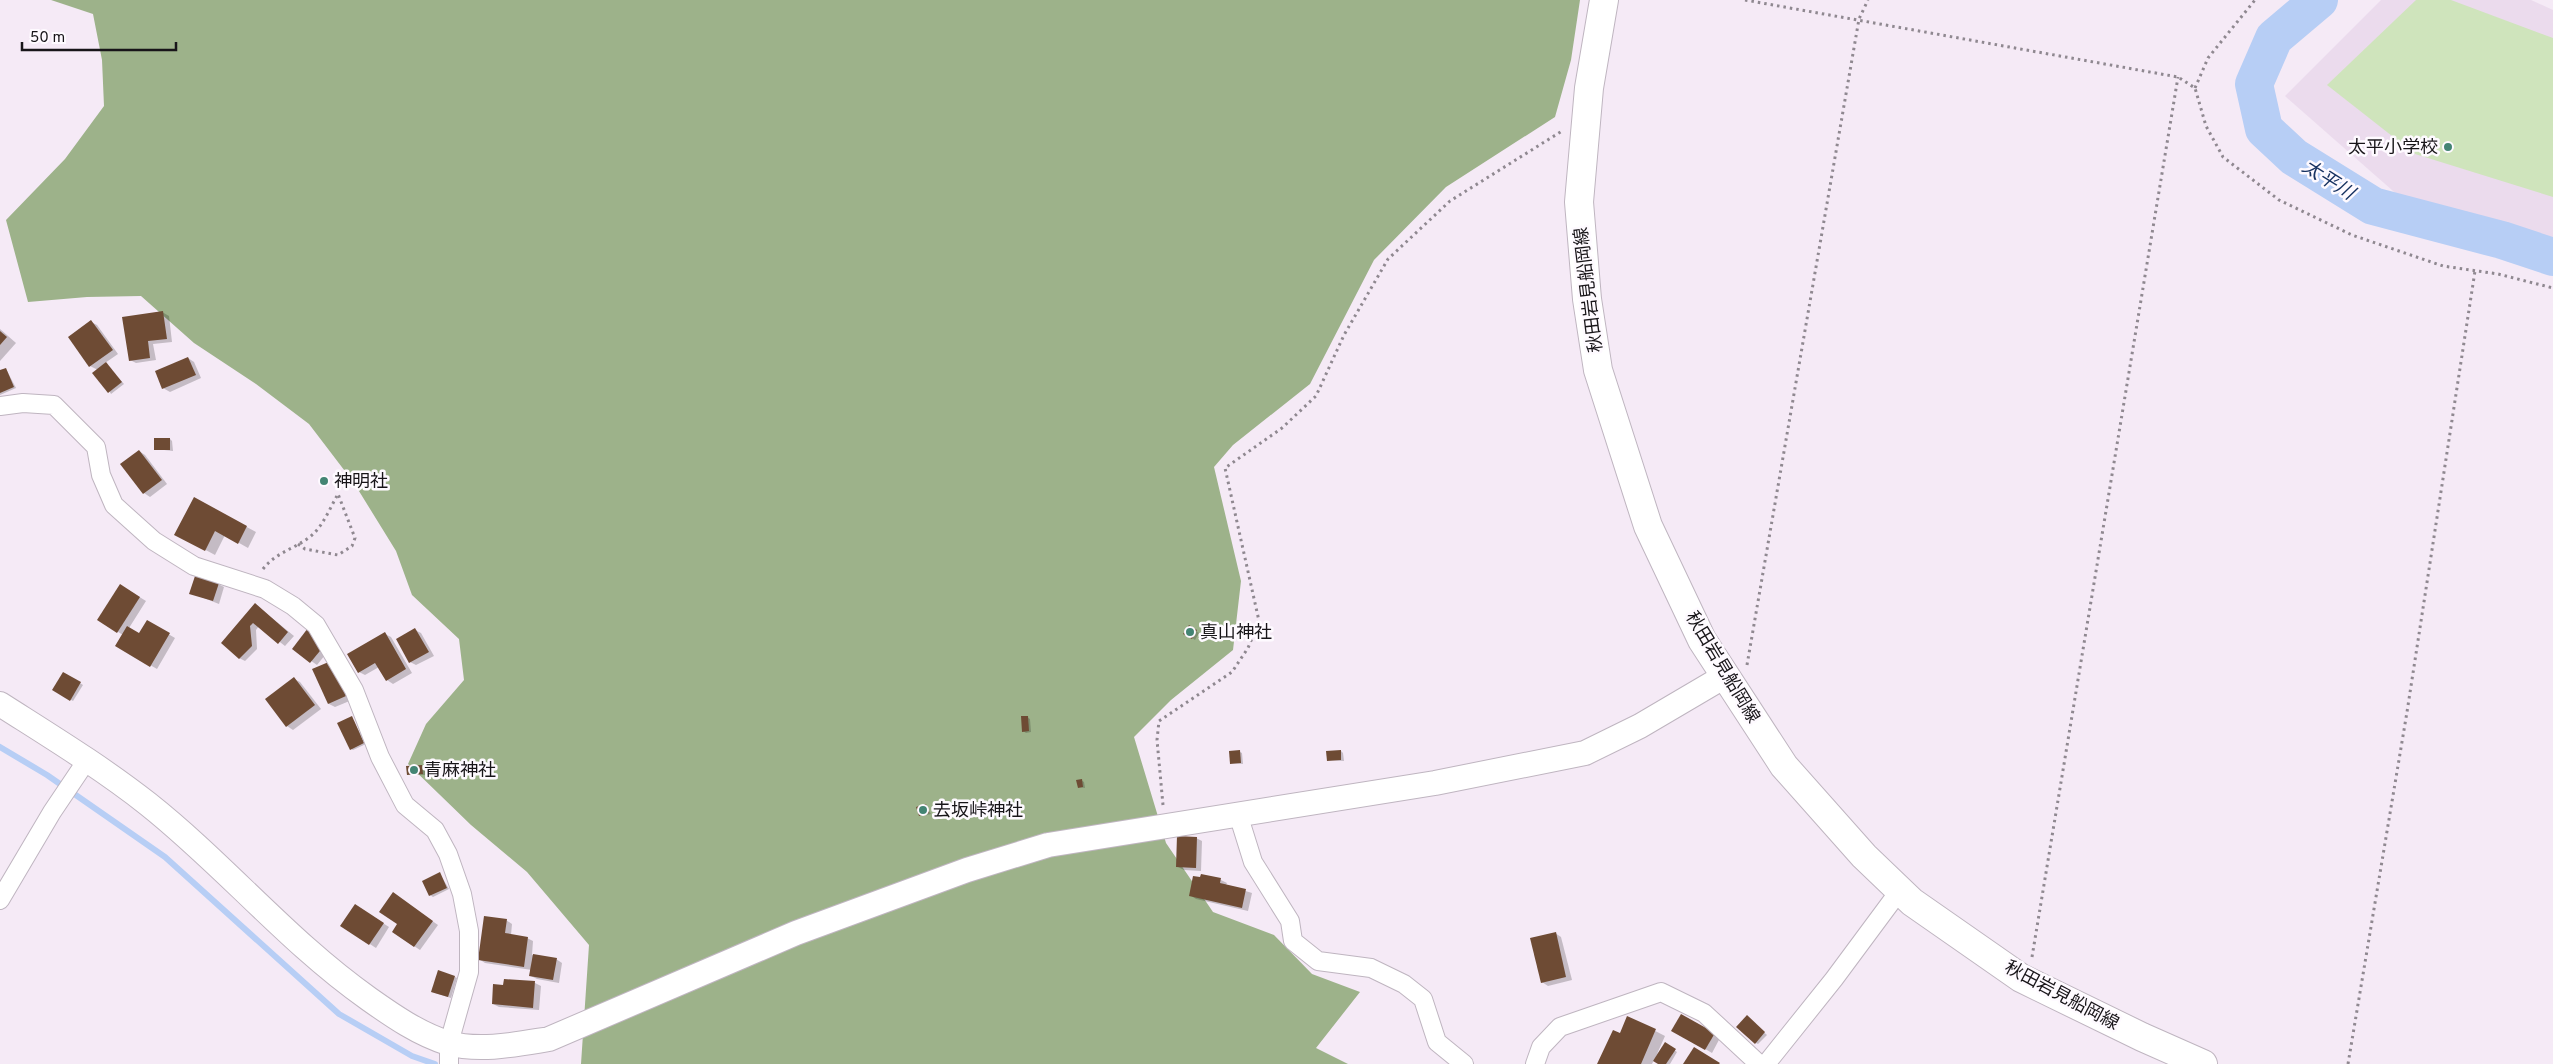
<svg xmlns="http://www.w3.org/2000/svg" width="2553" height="1064" viewBox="0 0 2553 1064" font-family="Overpass,'Noto Sans JP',sans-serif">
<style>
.built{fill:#ebdbed}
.green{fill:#cfe4bc}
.forest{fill:#9db28a}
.shadow{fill:#0003}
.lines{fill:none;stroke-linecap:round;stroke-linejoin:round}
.stream{stroke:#b7cef5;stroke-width:6}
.river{stroke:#b7cef5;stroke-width:38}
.building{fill:#6e4b34}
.street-casing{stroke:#bfb5c0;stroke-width:20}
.secondary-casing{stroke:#bfb5c0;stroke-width:26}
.primary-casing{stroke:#bfb5c0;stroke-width:30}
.path{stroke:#8f8890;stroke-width:3;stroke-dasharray:2.5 4;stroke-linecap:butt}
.street{stroke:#fff;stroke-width:18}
.secondary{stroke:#fff;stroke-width:24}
.primary{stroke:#fff;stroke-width:28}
.poi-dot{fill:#438473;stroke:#fefaff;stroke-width:2}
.labels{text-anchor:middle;stroke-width:5;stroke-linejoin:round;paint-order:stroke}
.poi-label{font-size:18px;fill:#181519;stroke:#fefaff;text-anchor:start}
.street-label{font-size:18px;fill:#181519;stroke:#fefaff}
.water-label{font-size:19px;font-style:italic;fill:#183362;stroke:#fefaff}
</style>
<rect width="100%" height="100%" fill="#f5eaf6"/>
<polygon class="built" points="2381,0 2531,0 2553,10 2553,245 2401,198 2285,96"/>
<polygon class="green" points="2416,0 2451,0 2553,38 2553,197 2415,154 2327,85"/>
<polygon class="forest" points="51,0 1580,0 1571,60 1555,117 1446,187 1374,260 1310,384 1233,445 1214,467 1241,581 1233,650 1171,700 1134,737 1166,843 1213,912 1274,935 1312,974 1360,992 1316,1048 1348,1064 581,1064 589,945 527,872 471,825 408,764 426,724 464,680 459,639 412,595 396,551 354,483 309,424 256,384 194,343 141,296 87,297 28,302 6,220 65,159 104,106 102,60 93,14"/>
<g class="shadow">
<polygon points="162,312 169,316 172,342 153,344 156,360 136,363 130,360"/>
<polygon points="91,322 97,325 118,354 105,363 124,384 111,394 98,370 90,366"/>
<polygon points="0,329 16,343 0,361"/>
<polygon points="188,358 194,362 201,378 170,392 163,388"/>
<polygon points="6,369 16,388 0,395 0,371"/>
<polygon points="170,439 172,441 173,451 155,449"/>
<polygon points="139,451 145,455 167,484 150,497 144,493"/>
<polygon points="195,499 256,532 248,548 225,535 215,555 176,534"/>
<polygon points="218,584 224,587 219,604 191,593"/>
<polygon points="120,585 146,601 129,628 140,635 148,622 175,638 157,669 117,646 123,635 99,620"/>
<polygon points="256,605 294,636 285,646 259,626 256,630 257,649 245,661 239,658"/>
<polygon points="1189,627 1199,633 1195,640 1185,633"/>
<polygon points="415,630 421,633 434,656 416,665 410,662"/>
<polygon points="385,634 391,637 412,673 393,684 387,680 379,667 365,675 359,672"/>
<polygon points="294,649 329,650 317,665"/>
<polygon points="337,666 352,700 335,707 329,704"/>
<polygon points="64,673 83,685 73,701 54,690"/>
<polygon points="294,679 300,682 321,709 293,730 287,726 267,700"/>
<polygon points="1027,717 1030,719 1031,732 1026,733 1023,731"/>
<polygon points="352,718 366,744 353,750 351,749"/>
<polygon points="1341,751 1343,753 1344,761 1328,760"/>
<polygon points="1240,752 1242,753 1243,764 1231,763"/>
<polygon points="422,766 425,768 425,775 408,774"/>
<polygon points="1081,780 1084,782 1085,788 1079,787"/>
<polygon points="926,805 931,814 923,816 920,815"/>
<polygon points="1196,838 1202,841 1201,871 1184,870 1178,867"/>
<polygon points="440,874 449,889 433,897 430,895"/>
<polygon points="1202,875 1221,880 1227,883 1226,885 1252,893 1248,911 1196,899 1190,895"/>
<polygon points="399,898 438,925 420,950 414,946"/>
<polygon points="361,909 389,927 376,948 342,926"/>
<polygon points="506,920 512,924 511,935 527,938 533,941 532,955 556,959 562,963 559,983 537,979 531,976 532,970 485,963 479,959"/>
<polygon points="1555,933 1561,937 1572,980 1548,986 1542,982"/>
<polygon points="455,977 457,978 451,998 435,993"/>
<polygon points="505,980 535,983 541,986 539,1010 499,1007 493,1004 504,986"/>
<polygon points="1682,1016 1720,1038 1712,1053 1673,1030"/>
<polygon points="1628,1017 1665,1036 1657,1054 1665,1044 1677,1052 1670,1064 1660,1064 1654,1060 1652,1064 1599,1064 1620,1034"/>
<polygon points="1749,1019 1767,1035 1758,1044 1756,1043"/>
</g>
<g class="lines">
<polyline class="stream" points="0,747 47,775 165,857 339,1014 412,1056 435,1064"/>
<polyline class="river" points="2319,0 2274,38 2254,84 2264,129 2294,157 2373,206 2502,240 2553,257"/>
</g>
<g class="building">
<polygon points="163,311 167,339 148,341 150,358 129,361 122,317"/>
<polygon points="91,320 113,350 89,367 68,337"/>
<polygon points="0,331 7,337 0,345"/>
<polygon points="188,357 196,375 162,389 155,371"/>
<polygon points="106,362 122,382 108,393 92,373"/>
<polygon points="6,368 14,387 0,393 0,370"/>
<rect x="154" y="438" width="16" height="12"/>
<polygon points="139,450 162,480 143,494 120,464"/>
<polygon points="194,497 247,526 238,544 215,531 205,551 174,535"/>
<polygon points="195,576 219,583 213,601 189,594"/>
<polygon points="120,584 140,597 117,633 97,620"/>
<polygon points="255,603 288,632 278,644 253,623 250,626 252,646 239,659 221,643"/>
<polygon points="147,620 170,633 150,667 115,646 127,626 139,633"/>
<polygon points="1189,625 1197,630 1192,639 1183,634"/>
<polygon points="308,628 324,646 310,663 292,649"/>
<polygon points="415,628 429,652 409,663 396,639"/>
<polygon points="385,632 406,669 386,681 375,663 358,673 347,654"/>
<polygon points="331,661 346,696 328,704 312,669"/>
<polygon points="63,672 81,682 70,701 52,690"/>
<polygon points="294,677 315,705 286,727 265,699"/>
<polygon points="352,716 364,743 350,750 337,723"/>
<polygon points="1021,716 1028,716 1029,731 1022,732"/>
<polygon points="1240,750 1241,763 1230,764 1229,751"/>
<polygon points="1341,750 1341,760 1327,761 1326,751"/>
<polygon points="422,765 423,774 407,775 406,766"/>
<polygon points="1082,779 1083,787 1078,788 1076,780"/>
<polygon points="926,804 929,813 919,816 916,807"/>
<polygon points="1177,836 1197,837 1196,868 1176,867"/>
<polygon points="440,872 447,888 429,896 422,881"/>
<polygon points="1201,874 1221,878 1220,883 1246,889 1242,908 1189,896 1193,876 1200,877"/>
<polygon points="393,892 433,921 414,947 392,932 397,924 379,912"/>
<polygon points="355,904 384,923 369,945 340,926"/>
<polygon points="484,916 507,919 505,933 528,937 524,967 478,960"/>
<polygon points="1556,932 1566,977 1541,983 1530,938"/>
<polygon points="533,954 557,958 553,980 529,976"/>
<polygon points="438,970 455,976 448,997 431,992"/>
<polygon points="504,979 535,981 533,1008 492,1004 493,984 503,985"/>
<polygon points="1681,1014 1715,1033 1705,1050 1671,1031"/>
<polygon points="1747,1015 1765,1032 1755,1044 1736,1027"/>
<polygon points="1627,1016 1656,1029 1641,1064 1597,1064 1613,1030 1620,1033"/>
<polygon points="1665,1042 1676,1049 1666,1064 1658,1064 1653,1061"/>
<polygon points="1694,1047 1720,1063 1719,1064 1683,1064"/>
</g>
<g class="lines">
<defs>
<g id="street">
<polyline points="0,406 23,403 54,405 96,447 101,475 114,505 154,541 194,566 265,589 293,606 316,625 354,690 380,757 405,805 435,830 448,854 462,894 469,931 469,972 449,1043 449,1064"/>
<polyline points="1238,814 1253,862 1290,921 1293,941 1318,961 1371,968 1404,984 1423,999 1437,1042 1464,1064"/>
<polyline points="0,900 52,812 87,760"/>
<polyline points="1535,1064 1541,1047 1560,1027 1661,992 1704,1013 1759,1064"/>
<polyline points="1766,1064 1834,979 1900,890"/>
</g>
<path id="secondary" d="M0,704C50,736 101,767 148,804C225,865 288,942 369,999C393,1016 419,1034 448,1043C480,1052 518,1044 549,1039L796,933L967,870L1048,845L1435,783L1585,753L1640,726L1725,676"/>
<polyline id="primary" points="1604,0 1589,88 1579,202 1587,299 1598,370 1648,526 1702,640 1784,766 1864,856 1912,902 2021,978 2142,1037 2203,1064"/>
</defs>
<use href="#street" class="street-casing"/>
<use href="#secondary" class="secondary-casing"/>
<use href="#primary" class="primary-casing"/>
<g class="path">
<polyline points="1745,0 2178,77 2195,88 2206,126 2223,157 2279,200 2352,235 2443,266 2498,274 2553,288"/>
<polyline points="2195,88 2208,58 2255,0"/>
<polyline points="298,544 305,549 338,555 352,546 355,538 338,494"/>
<path d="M263,569C276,552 295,549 311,536C323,526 330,508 338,494"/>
<polyline points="1747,665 1859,19 1868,0"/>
<polyline points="1163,805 1157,740 1159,721 1232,672 1248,648 1259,621 1225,468 1282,428 1316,396 1344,335 1388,259 1450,201 1562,131"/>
<polyline points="2032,957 2178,77"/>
<polyline points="2348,1064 2407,712 2475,271"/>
</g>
<use href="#street" class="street"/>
<use href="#secondary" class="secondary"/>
<use href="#primary" class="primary"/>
</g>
<g class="poi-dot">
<circle cx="2448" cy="147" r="5"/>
<circle cx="324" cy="481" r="5"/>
<circle cx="1190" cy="632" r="5"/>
<circle cx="414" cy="770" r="5"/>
<circle cx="923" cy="810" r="5"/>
</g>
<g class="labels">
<g class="poi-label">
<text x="2438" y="153" text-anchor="end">太平小学校</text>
<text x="334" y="487">神明社</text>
<text x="1200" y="638">真山神社</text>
<text x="424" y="776">青麻神社</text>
<text x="933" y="816">去坂峠神社</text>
</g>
<g class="street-label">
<text transform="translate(1588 290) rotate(-97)" y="6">秋田岩見船岡線</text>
<text transform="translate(1723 667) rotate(59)" y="6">秋田岩見船岡線</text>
<text transform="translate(2062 995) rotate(28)" y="6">秋田岩見船岡線</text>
</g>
<g class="water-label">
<text transform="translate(2329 179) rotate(32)" y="7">太平川</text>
</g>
</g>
<path d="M22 42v8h154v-8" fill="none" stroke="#181519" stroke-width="2.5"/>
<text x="30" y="42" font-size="15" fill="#181519" stroke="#fefaff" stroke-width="4" paint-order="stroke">50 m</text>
</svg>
